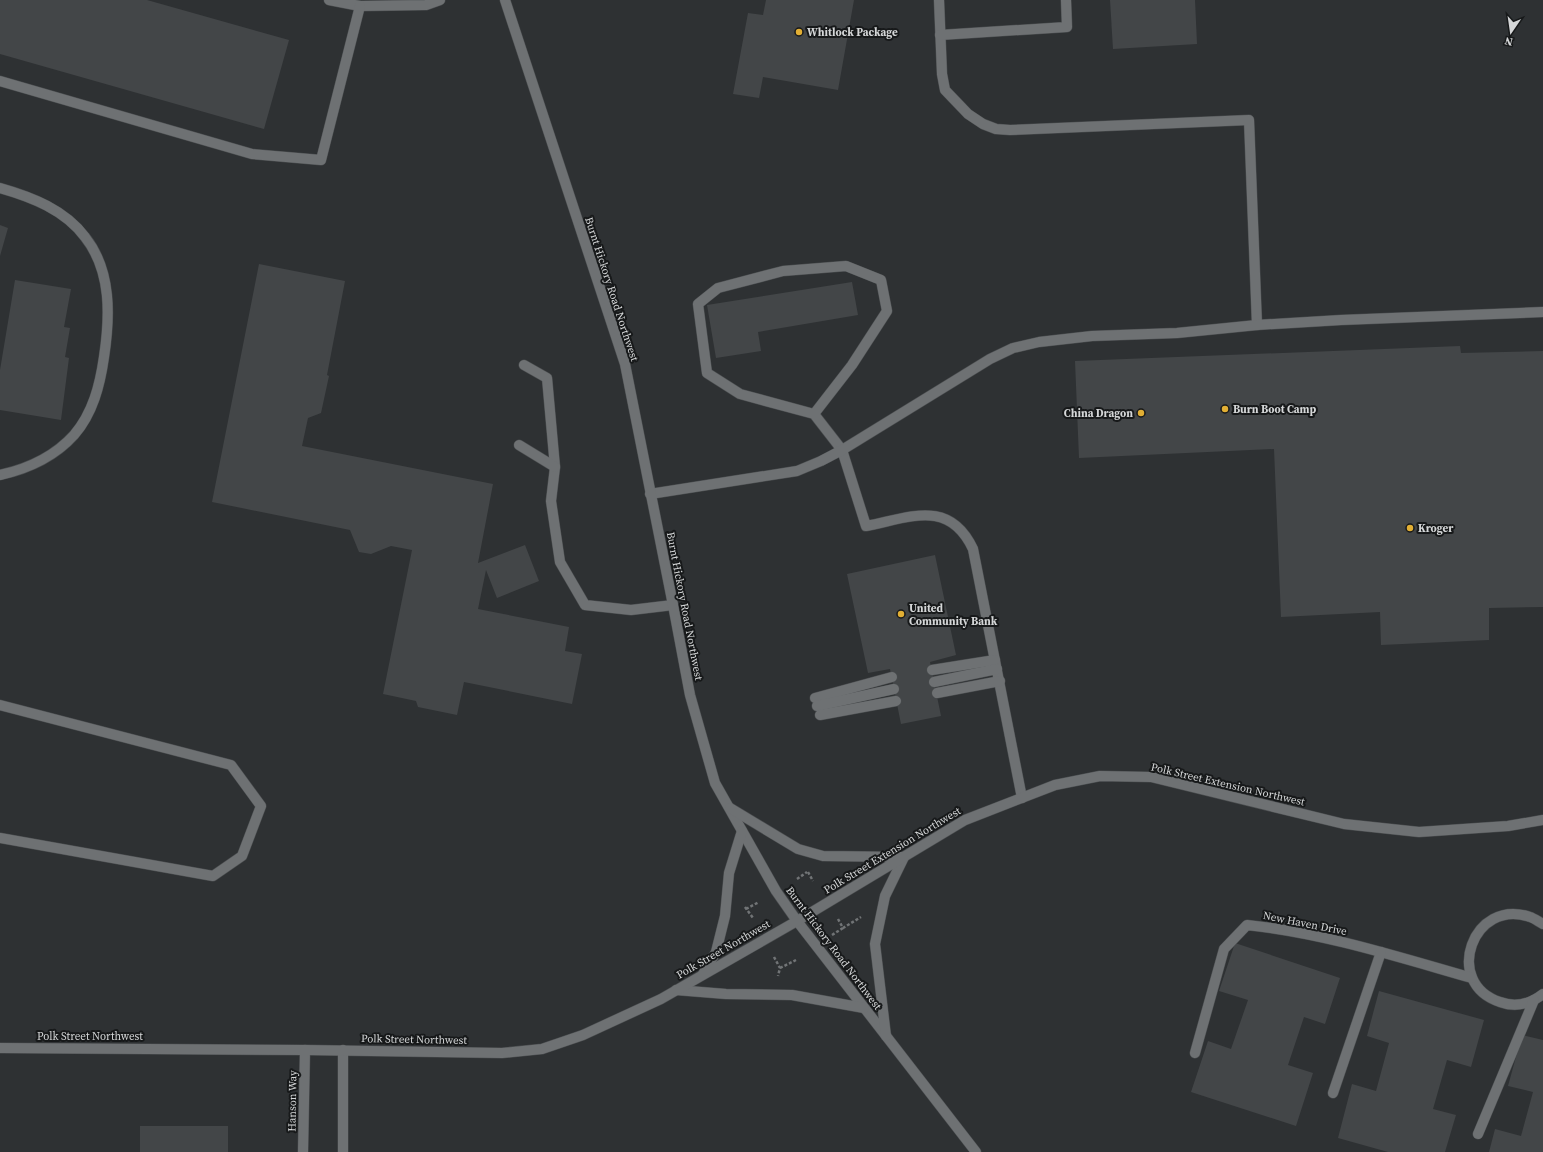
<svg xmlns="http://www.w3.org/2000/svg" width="1543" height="1152" viewBox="0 0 1543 1152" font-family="'Source Serif 4',serif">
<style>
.building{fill:#434648}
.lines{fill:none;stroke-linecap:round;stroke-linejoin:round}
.service-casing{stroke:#4b4e50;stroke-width:11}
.minor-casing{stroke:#4b4e50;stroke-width:11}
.tertiary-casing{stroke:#4b4e50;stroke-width:11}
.path{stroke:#717476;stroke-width:2.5;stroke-dasharray:3 2;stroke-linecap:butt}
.service{stroke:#6e7173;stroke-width:10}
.minor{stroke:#6e7173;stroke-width:10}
.tertiary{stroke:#6e7173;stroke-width:10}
.poi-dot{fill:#e2af34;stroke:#17191a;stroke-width:1.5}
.labels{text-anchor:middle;stroke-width:4;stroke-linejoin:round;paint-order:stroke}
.poi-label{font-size:11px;font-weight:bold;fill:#d5d7d8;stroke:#17191a;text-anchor:start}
.street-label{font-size:11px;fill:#d5d7d8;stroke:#17191a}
</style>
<rect width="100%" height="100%" fill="#2e3133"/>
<g class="building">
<polygon points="0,0 147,0 289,40 264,129 0,54"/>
<polygon points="766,0 854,0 838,90 763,77 759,98 733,94 748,13 763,15"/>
<polygon points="1110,0 1195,0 1197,44 1113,49"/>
<polygon points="0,225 8,228 0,256"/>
<polygon points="259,264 345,281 327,375 329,376 321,413 308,418 302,446 493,484 478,563 525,545 539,581 497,598 486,570 478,609 569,627 565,651 582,654 572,704 464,682 457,715 418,707 416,701 383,694 412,550 391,546 371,554 359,552 350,530 212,502"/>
<polygon points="15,280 71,289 64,327 70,328 65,357 69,358 61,420 0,410 0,370"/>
<polygon points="852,282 858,315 758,332 761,351 716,358 707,305"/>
<polygon points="1460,346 1461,353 1543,351 1543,607 1489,608 1489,640 1381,645 1380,612 1281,617 1274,449 1079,458 1075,361"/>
<polygon points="935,555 956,655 930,662 941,716 901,724 890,669 868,673 847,574"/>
<polygon points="1235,943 1340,978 1325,1024 1304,1017 1288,1065 1313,1073 1296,1126 1191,1092 1208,1041 1231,1049 1248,1000 1219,991"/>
<polygon points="1379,991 1484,1020 1471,1067 1447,1060 1433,1109 1456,1115 1445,1152 1388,1152 1338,1138 1352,1084 1376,1091 1389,1043 1367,1036"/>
<polygon points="1522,1035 1543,1040 1543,1152 1489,1152 1495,1129 1521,1136 1533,1092 1508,1086"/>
<rect x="140" y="1126" width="88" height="26"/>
</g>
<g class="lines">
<defs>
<g id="service">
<polyline points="329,0 360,6 426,5 440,0"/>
<polyline points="939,0 942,74 945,90 968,114 983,124 996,129 1010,130 1249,120 1257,325"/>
<polyline points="940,35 1067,27 1066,0"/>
<polyline points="0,81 252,154 321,160 360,6"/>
<polyline points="524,365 547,378 555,467 551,501 560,562 585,605 631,610 673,605"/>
<path d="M814,414L852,365L887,311L881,280L846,266L783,271L718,288L698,304L707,373L740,394L814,414L842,450L866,526C909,518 949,498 973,549L1022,798"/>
<polyline points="519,445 555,467"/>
<polyline points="650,494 797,471 821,461 842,450 990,359 1013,348 1039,342 1092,336 1177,333 1257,325 1341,320 1543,312"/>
<polyline points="932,670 995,660"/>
<polyline points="934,682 997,669"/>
<polyline points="937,693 1000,681"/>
<polyline points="815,698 892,677"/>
<polyline points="817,706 894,689"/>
<polyline points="820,715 896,701"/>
<path d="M1543,924C1539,922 1534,918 1530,917C1473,897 1442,983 1500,1002C1516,1008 1530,1004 1543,994"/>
<path d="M1195,1053L1224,949L1247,925C1324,933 1398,957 1472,978"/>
<polyline points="1333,1093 1381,952"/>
<polyline points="1478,1134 1534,1000"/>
</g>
<g id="minor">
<path d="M0,188C32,197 65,210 85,237C112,271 110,317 104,357C100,385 93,413 74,435C55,456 27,469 0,475"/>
<polyline points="0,705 231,765 261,806 242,856 213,876 0,838"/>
<polyline points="343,1050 343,1152"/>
<polyline points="303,1152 305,1050"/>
</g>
<g id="tertiary">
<polyline points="505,0 625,364 673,605 690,695 715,783 776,891 797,921 976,1152"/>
<polyline points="730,808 798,849 823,856 904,857 885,896 875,944 886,1036"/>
<polyline points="703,974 716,952 725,916 729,873 742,831"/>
<polyline points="676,990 726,994 792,995 864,1008"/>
<polyline points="0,1048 305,1050 502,1053 542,1049 583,1035 661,999 797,921 965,820 1055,785 1100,776 1151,777 1344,824 1419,832 1508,826 1543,820"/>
</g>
</defs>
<use href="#service" class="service-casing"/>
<use href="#minor" class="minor-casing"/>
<use href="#tertiary" class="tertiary-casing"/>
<g class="path">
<polyline points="808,872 813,881"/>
<polyline points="797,879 807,872"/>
<polyline points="745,907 753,918"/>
<polyline points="746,909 759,902"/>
<polyline points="838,919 843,928 861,917"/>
<polyline points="832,935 843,928"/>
<polyline points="774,957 780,968 778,976"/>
<polyline points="780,968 796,960"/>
</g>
<use href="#service" class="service"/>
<use href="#minor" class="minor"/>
<use href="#tertiary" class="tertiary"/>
</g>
<g class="poi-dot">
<circle cx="799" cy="32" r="4"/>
<circle cx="1225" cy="409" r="4"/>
<circle cx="1141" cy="413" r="4"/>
<circle cx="1410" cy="528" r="4"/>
<circle cx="901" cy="614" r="4"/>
</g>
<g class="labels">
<g class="poi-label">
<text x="807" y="36">Whitlock Package</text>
<text x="1233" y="413">Burn Boot Camp</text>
<text x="1133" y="417" text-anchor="end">China Dragon</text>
<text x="1418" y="532">Kroger</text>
<text x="909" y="612">United<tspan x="909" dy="13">Community Bank</tspan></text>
</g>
<g class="street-label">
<text transform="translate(612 289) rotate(72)" y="4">Burnt Hickory Road Northwest</text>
<text transform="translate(685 606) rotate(79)" y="4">Burnt Hickory Road Northwest</text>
<text transform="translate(1228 784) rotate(13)" y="4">Polk Street Extension Northwest</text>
<text transform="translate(892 850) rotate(-31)" y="4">Polk Street Extension Northwest</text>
<text transform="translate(1305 923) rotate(11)" y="4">New Haven Drive</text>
<text transform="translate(834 948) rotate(53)" y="4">Burnt Hickory Road Northwest</text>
<text transform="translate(723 949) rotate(-30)" y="4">Polk Street Northwest</text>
<text x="90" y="1040">Polk Street Northwest</text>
<text transform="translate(414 1039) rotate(1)" y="4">Polk Street Northwest</text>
<text transform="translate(292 1101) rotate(-89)" y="4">Hanson Way</text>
</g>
</g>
<g transform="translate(1511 32) rotate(193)" stroke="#17191a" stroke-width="3" paint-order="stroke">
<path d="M0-3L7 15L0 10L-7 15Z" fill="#d5d7d8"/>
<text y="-6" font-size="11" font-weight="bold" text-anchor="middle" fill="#d5d7d8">N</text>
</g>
</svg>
